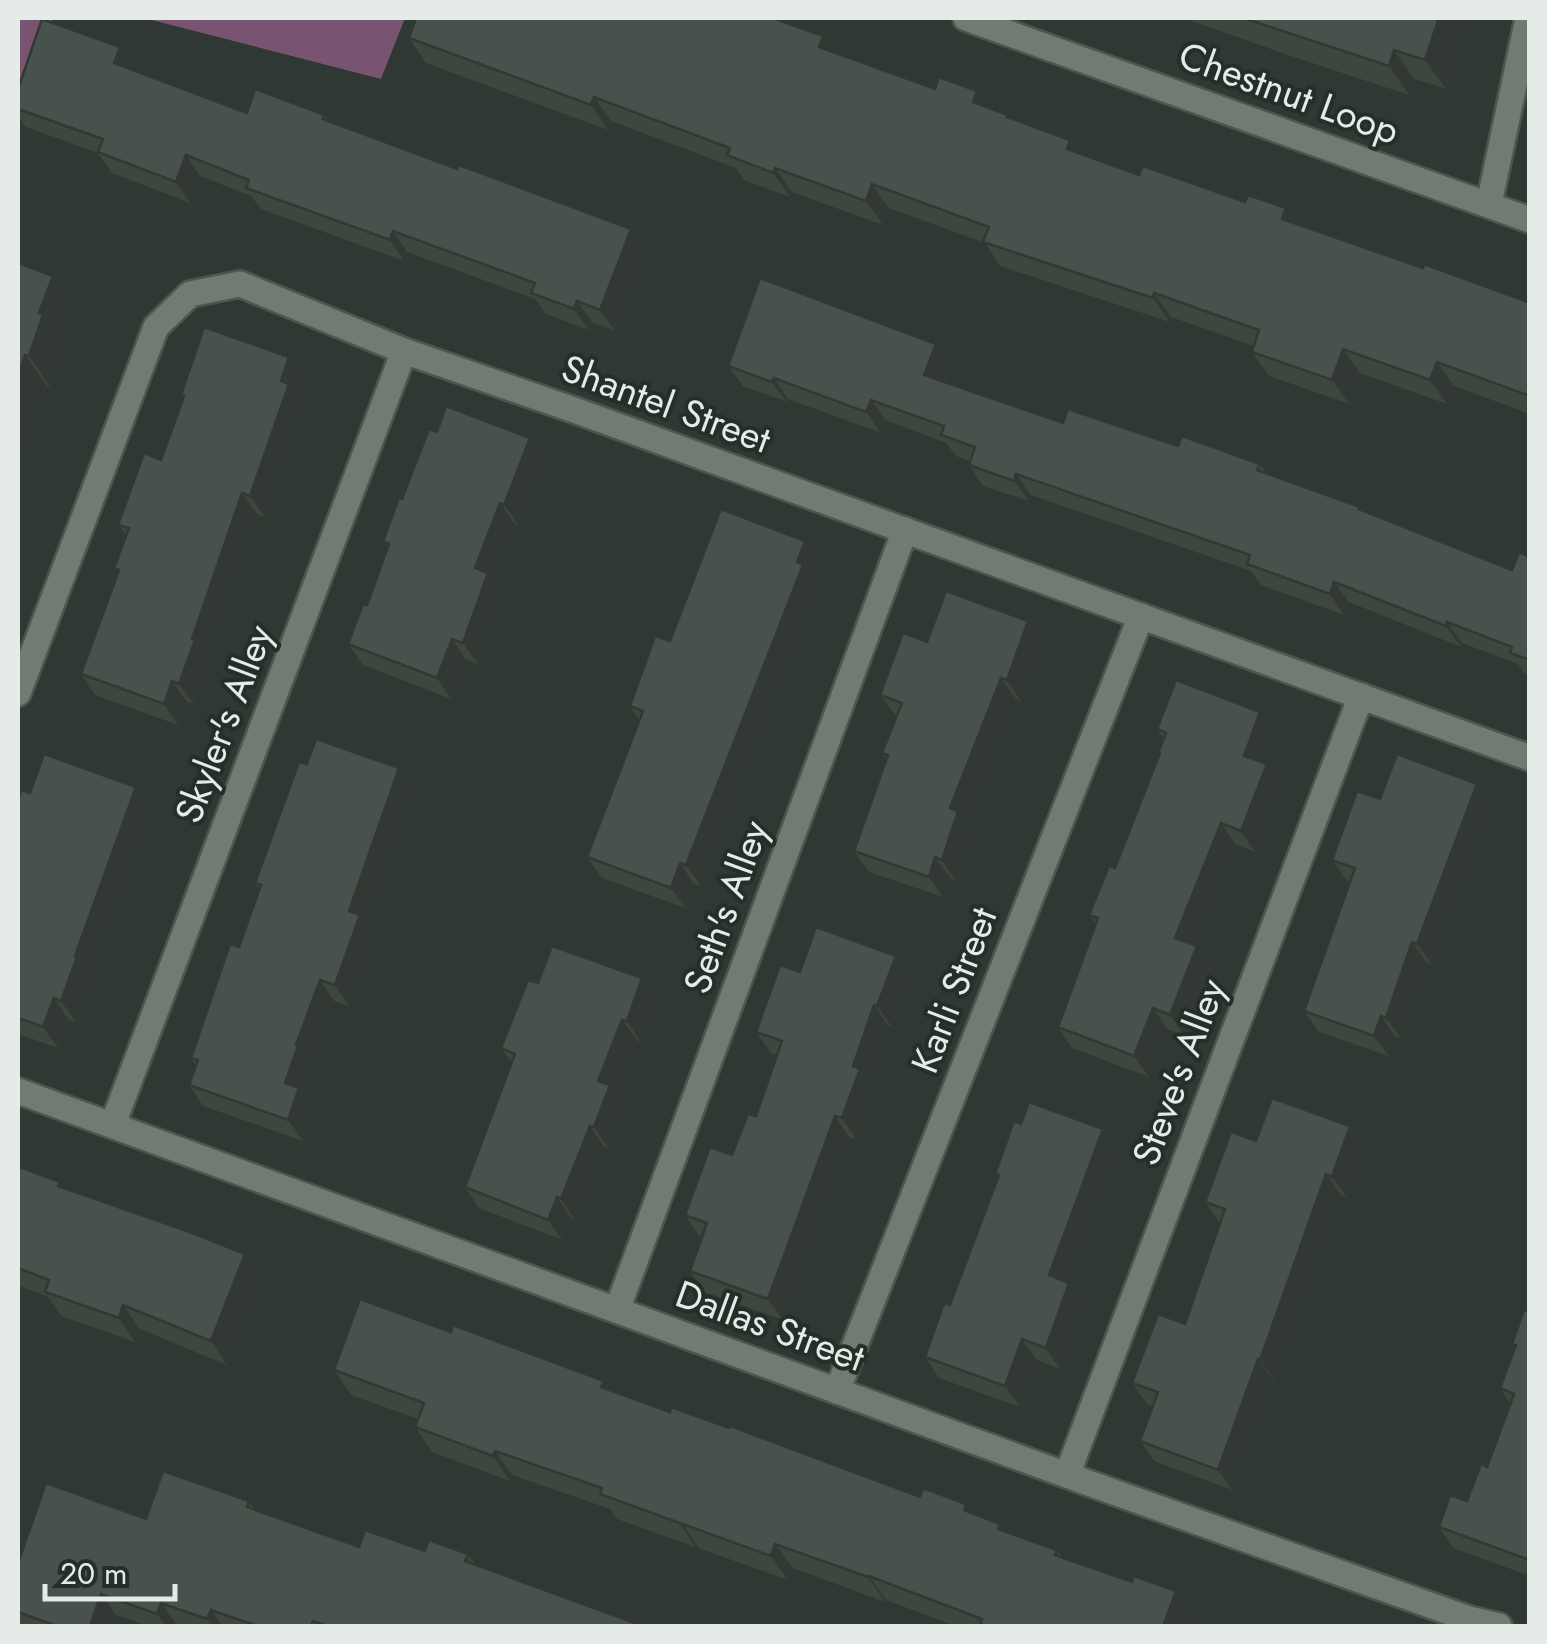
<svg xmlns="http://www.w3.org/2000/svg" width="1547" height="1644" viewBox="0 0 1547 1644" font-family="Jost,sans-serif">
<style>
.forest{fill:#785470}
.lines{fill:none;stroke-linecap:round;stroke-linejoin:round}
.street-casing{stroke:#4d554f;stroke-width:30}
.street{stroke:#717b74;stroke-width:25}
.wall{fill:#3e4640}
.shaded-wall{fill:#323934}
.building{fill:#48514b;stroke:#323934;stroke-width:2.5}
.labels{text-anchor:middle;stroke-width:8;stroke-linejoin:round;paint-order:stroke}
.street-label{font-size:38px;fill:#e5ebe7;stroke:#252e28}
</style>
<rect width="100%" height="100%" fill="#2f3832"/>
<g class="forest">
<polygon points="18,18 53,18 18,112"/>
<polygon points="144,18 405,18 381,79"/>
</g>
<g class="lines">
<defs>
<g id="street">
<polyline points="966,18 1530,220"/>
<polyline points="1489,204 1528,18"/>
<polyline points="18,693 156,327 190,294 240,284 404,351 577,411 1530,758"/>
<polyline points="18,1091 1094,1485 1469,1619 1499,1626"/>
<polyline points="113,1124 404,351"/>
<polyline points="617,1310 905,530"/>
<polyline points="837,1391 1141,616"/>
<polyline points="1067,1475 1361,696"/>
</g>
</defs>
<use href="#street" class="street-casing"/>
<use href="#street" class="street"/>
</g>
<g class="wall">
<polygon points="1183,18 1469,18 1446,89 1414,79 1409,95 1288,55"/>
<polygon points="409,38 834,52 989,107 1080,154 1139,175 1245,202 1286,208 1298,225 1530,303 1530,414 1454,386 1447,404 1360,373 1349,404 1269,376 1252,352 1254,346 1171,317 1170,322 1000,266 985,243 889,208 883,225 792,192 790,197 744,180 736,168 611,121 608,130 426,63"/>
<polygon points="135,68 134,70 247,113 325,115 329,121 457,169 631,229 645,250 615,331 592,322 589,330 546,314 535,299 407,252 404,261 261,209 251,196 200,176 190,203 112,173 98,153 26,127 18,116 18,89"/>
<polygon points="18,263 53,276 74,306 61,341 64,345 50,387 47,386 18,463"/>
<polygon points="289,357 304,378 297,396 304,405 265,517 257,514 208,657 210,660 194,704 187,702 178,725 95,695 81,674 118,573 114,568 126,535 118,525 161,460 184,398 181,395"/>
<polygon points="951,364 944,382 1063,423 1260,464 1266,473 1360,507 1363,511 1512,570 1530,557 1530,675 1524,673 1518,664 1462,643 1461,647 1349,602 1344,615 1261,585 1251,571 1031,495 1029,501 983,486 969,465 970,461 956,456 946,443 885,420 881,433 788,399 787,402 743,386 728,366"/>
<polygon points="544,459 519,526 515,524 493,580 503,594 478,664 466,660 451,699 363,665 348,644 367,605 388,548 383,541 402,499"/>
<polygon points="805,541 820,562 813,579 818,586 701,886 694,884 685,908 602,878 587,857 639,720 630,706 670,641"/>
<polygon points="927,642 1042,642 1021,701 1016,699 967,824 973,832 956,881 950,878 943,897 869,872 854,851 886,759 882,753 896,716 880,695"/>
<polygon points="1157,729 1275,733 1263,763 1267,764 1281,785 1255,852 1235,844 1195,945 1212,967 1185,1036 1167,1029 1149,1077 1072,1048 1058,1027 1096,924 1089,915 1115,868 1159,755 1158,753 1163,738"/>
<polygon points="307,764 399,768 414,789 366,924 375,936 349,1006 334,1001 311,1064 313,1067 303,1093 314,1109 303,1141 203,1106 189,1085 196,1065 191,1058 239,947 259,890 255,883"/>
<polygon points="30,793 151,808 90,975 92,978 76,1022 68,1019 58,1048 18,1034 18,800"/>
<polygon points="1380,799 1491,805 1432,964 1427,963 1401,1038 1395,1036 1389,1056 1319,1032 1304,1011 1350,882 1347,881 1332,860"/>
<polygon points="896,956 911,977 892,1027 888,1025 869,1082 874,1090 856,1139 849,1137 783,1320 705,1292 690,1271 702,1237 699,1236 685,1215 732,1155 756,1116 777,1055 771,1053 756,1032 800,972"/>
<polygon points="538,983 657,999 641,1042 637,1040 616,1094 624,1106 608,1148 604,1147 575,1220 571,1218 562,1240 479,1208 465,1187 512,1063 501,1048"/>
<polygon points="1021,1124 1103,1129 1118,1150 1069,1282 1084,1303 1060,1369 1037,1360 1020,1407 939,1378 925,1357 950,1305 998,1178 995,1174"/>
<polygon points="1350,1126 1365,1147 1347,1197 1341,1195 1275,1381 1273,1380 1232,1490 1154,1461 1140,1441 1153,1406 1147,1404 1132,1383 1185,1324 1220,1223 1205,1202 1256,1141"/>
<polygon points="18,1172 245,1254 262,1278 227,1365 140,1329 135,1342 61,1316 48,1297 18,1285"/>
<polygon points="1530,1312 1530,1576 1453,1548 1439,1527 1467,1501 1487,1467 1510,1403 1500,1388 1514,1348 1512,1344"/>
<polygon points="334,1370 610,1390 920,1497 973,1513 1005,1532 1057,1550 1063,1558 1193,1616 1189,1626 955,1626 886,1600 885,1602 793,1568 788,1580 617,1519 610,1509 512,1475 510,1481 432,1452 415,1427 418,1419 351,1395"/>
<polygon points="249,1501 255,1510 359,1547 468,1554 476,1565 643,1626 184,1626 176,1624 175,1626 148,1626 116,1615 112,1626 18,1626 18,1563 146,1519"/>
</g>
<g class="shaded-wall">
<polygon points="1439,18 1469,18 1446,89 1425,60"/>
<polygon points="823,36 840,60 819,47"/>
<polygon points="120,47 135,68 129,84 114,63"/>
<polygon points="1394,50 1414,79 1409,95 1389,66"/>
<polygon points="977,91 994,115 973,102"/>
<polygon points="594,97 611,121 608,130 591,105"/>
<polygon points="1070,140 1087,164 1067,149"/>
<polygon points="186,155 200,176 190,203 176,182"/>
<polygon points="775,168 792,192 790,197 773,173"/>
<polygon points="872,184 889,208 883,225 866,201"/>
<polygon points="1286,208 1303,232 1282,219"/>
<polygon points="631,229 645,250 615,331 600,310"/>
<polygon points="393,231 407,252 404,261 390,240"/>
<polygon points="53,276 74,306 61,341 64,345 50,387 29,356 39,313"/>
<polygon points="1154,293 1171,317 1170,322 1153,298"/>
<polygon points="577,301 592,322 589,330 574,309"/>
<polygon points="936,344 951,364 939,396 924,375"/>
<polygon points="1343,349 1360,373 1349,404 1332,380"/>
<polygon points="25,355 47,386 18,463 18,376"/>
<polygon points="289,357 304,378 297,396 304,405 265,517 250,496 281,381"/>
<polygon points="1437,362 1454,386 1447,404 1430,380"/>
<polygon points="774,378 788,399 787,402 772,382"/>
<polygon points="871,400 885,420 881,433 866,412"/>
<polygon points="530,438 544,459 519,526 504,505"/>
<polygon points="1016,474 1031,495 1029,501 1014,481"/>
<polygon points="242,493 257,514 208,657 210,660 194,704 179,684 192,639"/>
<polygon points="500,503 515,524 493,580 503,594 478,664 463,643 475,568"/>
<polygon points="805,541 820,562 813,579 818,586 701,886 686,865"/>
<polygon points="1334,582 1349,602 1344,615 1330,594"/>
<polygon points="1028,621 1042,642 1021,701 1007,680"/>
<polygon points="1447,622 1462,643 1461,647 1446,626"/>
<polygon points="452,639 466,660 451,699 437,678"/>
<polygon points="1001,678 1016,699 967,824 973,832 956,881 942,860 950,808"/>
<polygon points="172,681 187,702 178,725 164,704"/>
<polygon points="1260,712 1275,733 1258,777 1244,756"/>
<polygon points="1267,764 1281,785 1255,852 1241,831"/>
<polygon points="399,768 414,789 366,924 375,936 349,1006 335,985 349,911"/>
<polygon points="1477,784 1491,805 1432,964 1417,944"/>
<polygon points="136,787 151,808 90,975 92,978 76,1022 61,1001 75,956"/>
<polygon points="1221,823 1235,844 1190,958 1175,938"/>
<polygon points="935,857 950,878 943,897 929,877"/>
<polygon points="680,863 694,884 685,908 671,888"/>
<polygon points="1412,942 1427,963 1401,1038 1386,1018"/>
<polygon points="1197,946 1212,967 1185,1036 1170,1015"/>
<polygon points="896,956 911,977 892,1027 877,1006"/>
<polygon points="642,978 657,999 641,1042 627,1021"/>
<polygon points="320,980 334,1001 311,1064 313,1067 303,1093 314,1109 303,1141 288,1120 285,1083 296,1045"/>
<polygon points="54,998 68,1019 58,1048 43,1027"/>
<polygon points="874,1005 888,1025 869,1082 874,1090 856,1139 842,1118 853,1066"/>
<polygon points="1153,1008 1167,1029 1149,1077 1134,1056"/>
<polygon points="1381,1016 1395,1036 1389,1056 1374,1036"/>
<polygon points="622,1020 637,1040 616,1094 624,1106 608,1148 594,1127 598,1081"/>
<polygon points="835,1116 849,1137 783,1320 768,1299"/>
<polygon points="590,1126 604,1147 575,1220 561,1199"/>
<polygon points="1350,1126 1365,1147 1347,1197 1332,1177"/>
<polygon points="1103,1129 1118,1150 1064,1296 1049,1275"/>
<polygon points="1326,1174 1341,1195 1275,1381 1260,1360"/>
<polygon points="557,1197 571,1218 562,1240 548,1220"/>
<polygon points="245,1254 262,1278 227,1365 211,1341"/>
<polygon points="1069,1283 1084,1303 1060,1369 1046,1348"/>
<polygon points="123,1305 140,1329 135,1342 119,1318"/>
<polygon points="1022,1339 1037,1360 1020,1407 1005,1386"/>
<polygon points="1258,1359 1273,1380 1232,1490 1218,1470"/>
<polygon points="495,1451 512,1475 510,1481 493,1456"/>
<polygon points="681,1522 698,1547 697,1549 680,1524"/>
<polygon points="775,1544 793,1568 788,1580 771,1556"/>
<polygon points="869,1576 886,1600 885,1602 868,1577"/>
<polygon points="1176,1591 1193,1616 1189,1626 1163,1626"/>
<polygon points="101,1594 116,1615 112,1626 90,1626"/>
<polygon points="161,1603 176,1624 175,1626 166,1626 157,1614"/>
<polygon points="211,1610 222,1626 212,1626 207,1619"/>
</g>
<g class="building">
<polygon points="416,18 773,18 823,36 819,47 935,89 939,77 977,91 973,102 1008,115 1007,117 1070,140 1067,149 1139,175 1143,166 1245,202 1248,195 1286,208 1282,219 1423,268 1424,264 1530,303 1530,396 1437,362 1430,380 1343,349 1332,380 1252,352 1259,330 1154,293 1153,298 983,242 989,227 872,184 866,201 775,168 773,173 727,155 730,148 594,97 591,105 409,38"/>
<polygon points="1243,18 1439,18 1425,60 1394,50 1389,66"/>
<polygon points="42,19 120,47 114,63 247,113 255,89 325,115 323,119 457,169 459,165 631,229 600,310 577,301 574,309 531,293 535,283 393,231 390,240 246,188 249,180 186,155 176,182 98,152 103,139 18,109 18,89"/>
<polygon points="18,263 53,276 39,313 43,315 29,356 25,355 18,376"/>
<polygon points="760,278 936,344 924,375 1063,423 1068,409 1178,446 1182,436 1260,464 1257,470 1360,507 1359,509 1512,570 1519,552 1530,557 1530,660 1510,653 1512,647 1447,622 1446,626 1334,582 1330,594 1247,564 1250,555 1016,474 1014,481 969,465 975,447 941,435 944,426 871,400 866,412 774,378 772,382 728,366"/>
<polygon points="204,327 289,357 281,381 289,384 250,496 242,493 192,639 195,640 179,684 172,681 164,704 81,674 119,570 114,568 129,528 118,525 144,453 161,460 184,396 181,395"/>
<polygon points="446,406 530,438 504,505 500,503 475,568 488,573 463,643 452,639 437,678 348,644 363,604 367,605 389,544 383,541 399,498 402,499 429,429 437,432"/>
<polygon points="721,509 805,541 797,562 803,565 686,865 680,863 671,888 587,857 643,711 630,706 655,636 670,641"/>
<polygon points="946,591 1028,621 1007,680 1001,678 950,808 958,811 942,860 935,857 929,877 854,851 888,755 882,753 902,703 880,695 903,633 927,642"/>
<polygon points="1176,680 1260,712 1244,756 1267,764 1241,831 1221,823 1175,938 1197,946 1170,1015 1153,1008 1134,1056 1058,1027 1098,918 1089,915 1109,866 1115,868 1160,753 1158,753 1166,733 1157,729"/>
<polygon points="316,739 399,768 349,911 360,915 335,985 320,980 296,1045 298,1046 285,1083 299,1088 288,1120 189,1085 198,1060 191,1058 230,944 239,947 261,885 255,883 299,762 307,764"/>
<polygon points="44,754 136,787 75,956 77,957 61,1001 54,998 43,1027 18,1018 18,800 21,790 30,793"/>
<polygon points="1397,754 1477,784 1417,944 1412,942 1386,1018 1381,1016 1374,1036 1304,1011 1355,868 1332,860 1357,791 1380,799"/>
<polygon points="816,927 896,956 877,1006 874,1005 853,1066 860,1069 842,1118 835,1116 768,1299 690,1271 707,1223 685,1215 710,1147 732,1155 748,1114 756,1116 782,1041 756,1032 780,965 800,972"/>
<polygon points="552,946 642,978 627,1021 622,1020 598,1081 610,1085 594,1127 590,1126 561,1199 557,1197 548,1220 465,1187 515,1054 501,1048 528,980 538,983"/>
<polygon points="1272,1098 1350,1126 1332,1177 1326,1174 1260,1360 1258,1359 1218,1470 1140,1441 1158,1392 1132,1383 1158,1314 1185,1324 1225,1209 1205,1202 1231,1132 1256,1141"/>
<polygon points="1029,1102 1103,1129 1049,1275 1069,1283 1046,1348 1022,1339 1005,1386 925,1357 944,1303 950,1305 999,1175 995,1174 1014,1121 1021,1124"/>
<polygon points="20,1167 60,1182 58,1186 187,1231 245,1254 211,1341 123,1305 119,1318 45,1292 49,1280 18,1268 18,1172"/>
<polygon points="360,1299 451,1332 453,1325 604,1381 601,1387 670,1412 671,1407 729,1428 730,1426 920,1497 923,1488 966,1504 964,1510 1000,1524 998,1529 1057,1550 1055,1555 1132,1582 1134,1576 1176,1591 1163,1626 987,1626 980,1624 982,1619 869,1576 868,1577 775,1544 771,1556 600,1494 602,1488 495,1451 493,1456 415,1427 424,1403 334,1370"/>
<polygon points="1524,1310 1530,1312 1530,1560 1439,1527 1450,1495 1467,1501 1481,1464 1487,1467 1514,1394 1500,1388 1516,1345 1512,1344"/>
<polygon points="163,1471 249,1501 247,1507 359,1547 365,1530 425,1551 429,1540 468,1554 465,1561 643,1626 328,1626 313,1621 311,1626 258,1626 211,1610 207,1619 161,1603 157,1614 101,1594 90,1626 57,1626 18,1612 18,1563 46,1483 146,1519"/>
</g>
<g class="labels">
<g class="street-label">
<text transform="translate(1289 93) rotate(20)" y="13">Chestnut Loop</text>
<text transform="translate(666 404) rotate(20)" y="13">Shantel Street</text>
<text transform="translate(224 724) rotate(-69)" y="13">Skyler's Alley</text>
<text transform="translate(726 907) rotate(-70)" y="13">Seth's Alley</text>
<text transform="translate(954 990) rotate(-69)" y="13">Karli Street</text>
<text transform="translate(1179 1072) rotate(-69)" y="13">Steve's Alley</text>
<text transform="translate(770 1326) rotate(20)" y="13">Dallas Street</text>
</g>
</g>
<rect width="1547" height="1644" fill="none" stroke="#e5ebe7" stroke-width="40"/>
<path d="M45 1584v15h130v-15" fill="none" stroke="#e5ebe7" stroke-width="5"/>
<text x="60" y="1584" font-size="30" fill="#e5ebe7" stroke="#252e28" stroke-width="8" paint-order="stroke">20 m</text>
</svg>
